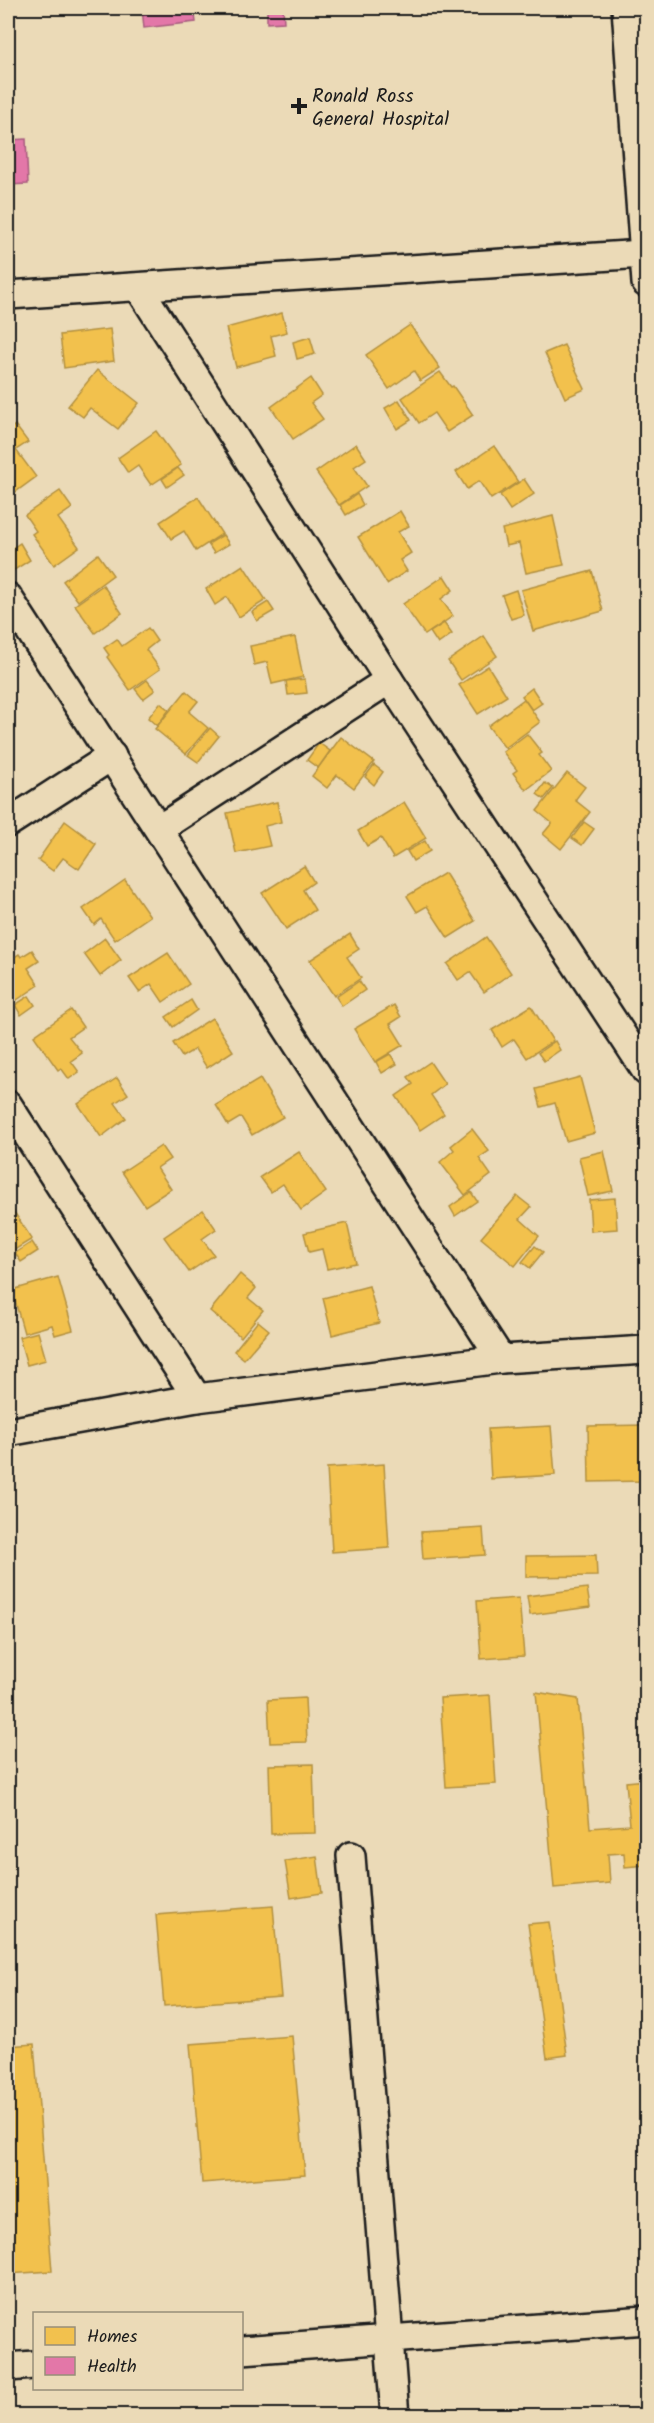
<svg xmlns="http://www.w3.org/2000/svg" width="654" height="2423" viewBox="0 0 654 2423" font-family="Kalam,sans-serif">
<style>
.homes{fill:#f2c14e;stroke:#b2903f;stroke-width:1.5}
.health{fill:#e377a8;stroke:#a75c7e;stroke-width:1.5}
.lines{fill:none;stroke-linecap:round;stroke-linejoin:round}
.minor-casing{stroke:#1c1c1c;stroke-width:32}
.minor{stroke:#ebdab7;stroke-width:27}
.poi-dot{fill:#1c1c1c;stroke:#ebdab7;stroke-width:2}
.labels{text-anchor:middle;stroke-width:6;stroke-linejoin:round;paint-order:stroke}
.poi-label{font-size:20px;fill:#1c1c1c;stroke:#ebdab7;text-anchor:start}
</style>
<rect width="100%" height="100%" fill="#ebdab7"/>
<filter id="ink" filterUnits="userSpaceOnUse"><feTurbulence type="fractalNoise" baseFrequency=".0167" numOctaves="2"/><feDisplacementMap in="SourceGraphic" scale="12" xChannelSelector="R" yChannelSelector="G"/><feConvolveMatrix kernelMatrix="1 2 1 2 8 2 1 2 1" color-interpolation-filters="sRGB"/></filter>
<g filter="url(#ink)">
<g class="homes">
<polygon points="282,313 287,332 271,336 276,356 236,367 226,328"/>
<polygon points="410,325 440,368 420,381 414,371 389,389 366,355"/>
<polygon points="110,329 114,361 64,368 60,335"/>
<polygon points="310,337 315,354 297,359 293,342"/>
<polygon points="564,345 585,389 565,398 545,353"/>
<polygon points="97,370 139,403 118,429 90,408 83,417 68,406"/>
<polygon points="440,372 451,387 453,386 473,415 447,432 434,413 419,423 402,398"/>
<polygon points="311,378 322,395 311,403 323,419 293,439 271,407"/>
<polygon points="399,400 411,420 397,429 385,408"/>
<polygon points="15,425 28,442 16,450 36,477 10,496 8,492 8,431"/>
<polygon points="156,431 181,465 151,485 138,466 128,473 118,458"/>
<polygon points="356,444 366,459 354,467 367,486 339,505 316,472"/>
<polygon points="494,446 518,482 491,499 479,481 467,489 456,472"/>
<polygon points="178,468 184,475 167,487 162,479"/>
<polygon points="524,479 534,494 510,510 500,495"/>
<polygon points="60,491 72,508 58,518 79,547 54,565 32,534 36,531 25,515"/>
<polygon points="357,494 363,505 346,515 340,505"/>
<polygon points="198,497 222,534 196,551 184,531 171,539 160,522"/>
<polygon points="400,511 409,526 398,532 411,553 400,560 407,571 387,584 358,537"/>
<polygon points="553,516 564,565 526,573 519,543 506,546 502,529"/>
<polygon points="223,535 229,544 214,553 208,544"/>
<polygon points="20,543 30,560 8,574 8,551"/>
<polygon points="98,554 113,575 78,601 63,581"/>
<polygon points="243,565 266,600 239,617 227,597 215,605 206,589"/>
<polygon points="592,571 603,611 533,631 521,590"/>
<polygon points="444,576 453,590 441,599 453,616 425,635 403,604"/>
<polygon points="103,585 122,613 95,633 75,605"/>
<polygon points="516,590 524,615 511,619 502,595"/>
<polygon points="268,602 274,611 257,621 252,612"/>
<polygon points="444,623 452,634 438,644 430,632"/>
<polygon points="148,628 157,641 146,650 160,669 130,690 107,657 109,655 104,648 117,639 122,646"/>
<polygon points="484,636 497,656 461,680 448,661"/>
<polygon points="295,637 303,677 272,684 267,662 254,665 250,646"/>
<polygon points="488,666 507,696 478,714 459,685"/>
<polygon points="305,679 307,693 288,695 286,681"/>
<polygon points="147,680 155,690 143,699 135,689"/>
<polygon points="532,688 542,703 532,710 522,696"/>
<polygon points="186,691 198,701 189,712 208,728 186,754 155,729"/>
<polygon points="524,699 540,722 505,748 488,726"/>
<polygon points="160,703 169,710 157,726 148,718"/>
<polygon points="210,728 219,736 198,762 188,755"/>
<polygon points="527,734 542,753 539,755 551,771 526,790 513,773 517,770 503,752"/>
<polygon points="341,737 374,762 354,788 337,775 327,788 312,776"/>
<polygon points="319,743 330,751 318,768 307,760"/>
<polygon points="374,765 383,772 374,785 365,777"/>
<polygon points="567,773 585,787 575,800 590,812 561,849 543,834 552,823 537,811"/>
<polygon points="545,783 553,788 544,799 537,794"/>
<polygon points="277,802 281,822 265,826 270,846 236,853 227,813"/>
<polygon points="404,802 426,838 393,858 381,838 367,846 358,831"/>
<polygon points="65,821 96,844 79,869 63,858 53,871 38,860"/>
<polygon points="584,822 594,829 582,845 572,838"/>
<polygon points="425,841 430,851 413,861 407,851"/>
<polygon points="304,866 314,882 303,890 315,910 286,929 262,893"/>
<polygon points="445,873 475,921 448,938 427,906 417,912 407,896"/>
<polygon points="125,880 150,916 115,940 101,919 94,925 83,909"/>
<polygon points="350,934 359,949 347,957 361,978 334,996 310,960"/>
<polygon points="486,937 511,973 484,992 470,972 458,980 447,964"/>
<polygon points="105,938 121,960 100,976 84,954"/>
<polygon points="32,950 39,961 28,968 39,985 11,1004 8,998 8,961 19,954 21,957"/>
<polygon points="168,953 189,984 163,1002 151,984 139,992 129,978"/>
<polygon points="359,981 365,990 342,1006 336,997"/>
<polygon points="29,996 35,1005 21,1015 15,1005"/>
<polygon points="191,1000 197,1010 173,1027 166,1017"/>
<polygon points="394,1005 401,1017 390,1024 403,1045 375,1062 354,1029"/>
<polygon points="531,1006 553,1041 527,1058 514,1039 502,1047 492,1030"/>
<polygon points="71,1010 83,1027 69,1037 82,1053 71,1061 79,1072 69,1079 61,1068 58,1070 34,1036"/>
<polygon points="212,1018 233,1051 207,1068 195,1049 182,1057 173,1043"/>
<polygon points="555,1041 560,1050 544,1061 538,1053"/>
<polygon points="390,1054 397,1064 382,1073 376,1062"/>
<polygon points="430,1062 445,1084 431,1095 444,1114 420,1130 396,1096 413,1084 408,1077"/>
<polygon points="580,1077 595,1133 566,1141 555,1103 541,1107 536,1089"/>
<polygon points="117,1078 128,1094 115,1103 126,1118 101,1137 78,1104"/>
<polygon points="260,1079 283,1117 252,1135 241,1117 228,1125 216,1105"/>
<polygon points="472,1129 489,1151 479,1158 491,1175 465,1195 440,1162 454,1150 451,1146"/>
<polygon points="161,1146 170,1159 157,1168 171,1189 145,1206 122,1172"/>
<polygon points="604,1151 613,1191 588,1196 579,1157"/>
<polygon points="299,1152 326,1192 301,1210 283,1184 271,1192 260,1177"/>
<polygon points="471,1192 477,1201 455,1216 450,1207"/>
<polygon points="517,1196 531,1207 520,1219 539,1236 515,1266 481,1238"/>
<polygon points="615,1198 617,1229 591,1231 589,1200"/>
<polygon points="10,1206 32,1239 8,1254 8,1208"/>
<polygon points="203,1210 216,1229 202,1239 214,1255 189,1272 164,1237"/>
<polygon points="347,1223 356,1263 327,1269 322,1249 309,1252 304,1233"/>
<polygon points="32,1242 38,1251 21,1262 15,1253"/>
<polygon points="535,1246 543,1252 530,1268 522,1262"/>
<polygon points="240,1274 256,1288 248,1298 263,1310 241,1337 210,1311"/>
<polygon points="58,1277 73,1330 55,1335 52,1325 24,1333 12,1290"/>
<polygon points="369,1286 379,1323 332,1335 323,1298"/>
<polygon points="258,1321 269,1330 244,1359 234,1351"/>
<polygon points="38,1332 46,1360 27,1365 19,1337"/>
<polygon points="646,1425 646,1481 589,1482 588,1426"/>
<polygon points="551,1426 555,1475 491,1479 488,1429"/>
<polygon points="384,1464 389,1548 332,1552 327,1468"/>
<polygon points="483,1528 485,1555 423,1559 421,1532"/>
<polygon points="596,1555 597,1576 526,1577 526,1556"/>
<polygon points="587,1588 590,1607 530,1615 527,1596"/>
<polygon points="519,1598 524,1656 481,1659 477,1601"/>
<polygon points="536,1692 578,1699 590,1828 630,1825 626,1782 646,1780 646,1865 625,1867 624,1853 608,1854 610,1883 554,1888"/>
<polygon points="490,1695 496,1784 446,1787 440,1698"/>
<polygon points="305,1698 307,1742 270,1743 268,1700"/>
<polygon points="313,1764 315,1833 271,1834 269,1765"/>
<polygon points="317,1856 322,1893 291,1898 285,1861"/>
<polygon points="273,1906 281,1997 164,2006 156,1915"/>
<polygon points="549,1922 567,2055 547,2058 528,1924"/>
<polygon points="292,2036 305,2175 202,2183 190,2044"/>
<polygon points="34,2044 52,2271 8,2274 8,2046"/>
</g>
<g class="health">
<polygon points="142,8 194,8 196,22 144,28"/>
<polygon points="267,8 283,8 284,22 267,23"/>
<polygon points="26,139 28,184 8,185 8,140"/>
</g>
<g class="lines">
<defs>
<g id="minor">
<polyline points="626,8 646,283"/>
<polyline points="139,288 389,680 646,1071"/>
<polyline points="8,295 643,254"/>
<polyline points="8,597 501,1359"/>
<polyline points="8,823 112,756"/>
<polyline points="159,829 389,680"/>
<polyline points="8,1105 197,1398"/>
<polyline points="8,1432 197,1398 501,1359 646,1350"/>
<polyline points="351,1856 395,2416"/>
<polyline points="242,2350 646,2320"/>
<polyline points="8,2367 34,2365"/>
</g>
</defs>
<use href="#minor" class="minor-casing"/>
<use href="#minor" class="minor"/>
</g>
</g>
<path class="poi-dot" d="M296 97h6v6h6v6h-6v6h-6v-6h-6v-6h6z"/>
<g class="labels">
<g class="poi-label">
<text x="312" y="102">Ronald Ross<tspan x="312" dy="23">General Hospital</tspan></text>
</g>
</g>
<rect width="654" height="2423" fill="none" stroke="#ebdab7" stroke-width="30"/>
<rect x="15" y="15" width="624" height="2393" fill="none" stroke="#1c1c1c" stroke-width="2" filter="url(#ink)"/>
<rect x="33" y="2312" width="210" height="78" fill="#ebdab7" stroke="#988e79" stroke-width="1.5"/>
<rect x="45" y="2327" width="30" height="18" fill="#f2c14e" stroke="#988e79" stroke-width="1.5"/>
<text x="87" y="2342" font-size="18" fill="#1c1c1c">Homes</text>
<rect x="45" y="2357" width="30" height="18" fill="#e377a8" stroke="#988e79" stroke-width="1.5"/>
<text x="87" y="2372" font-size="18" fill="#1c1c1c">Health</text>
</svg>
